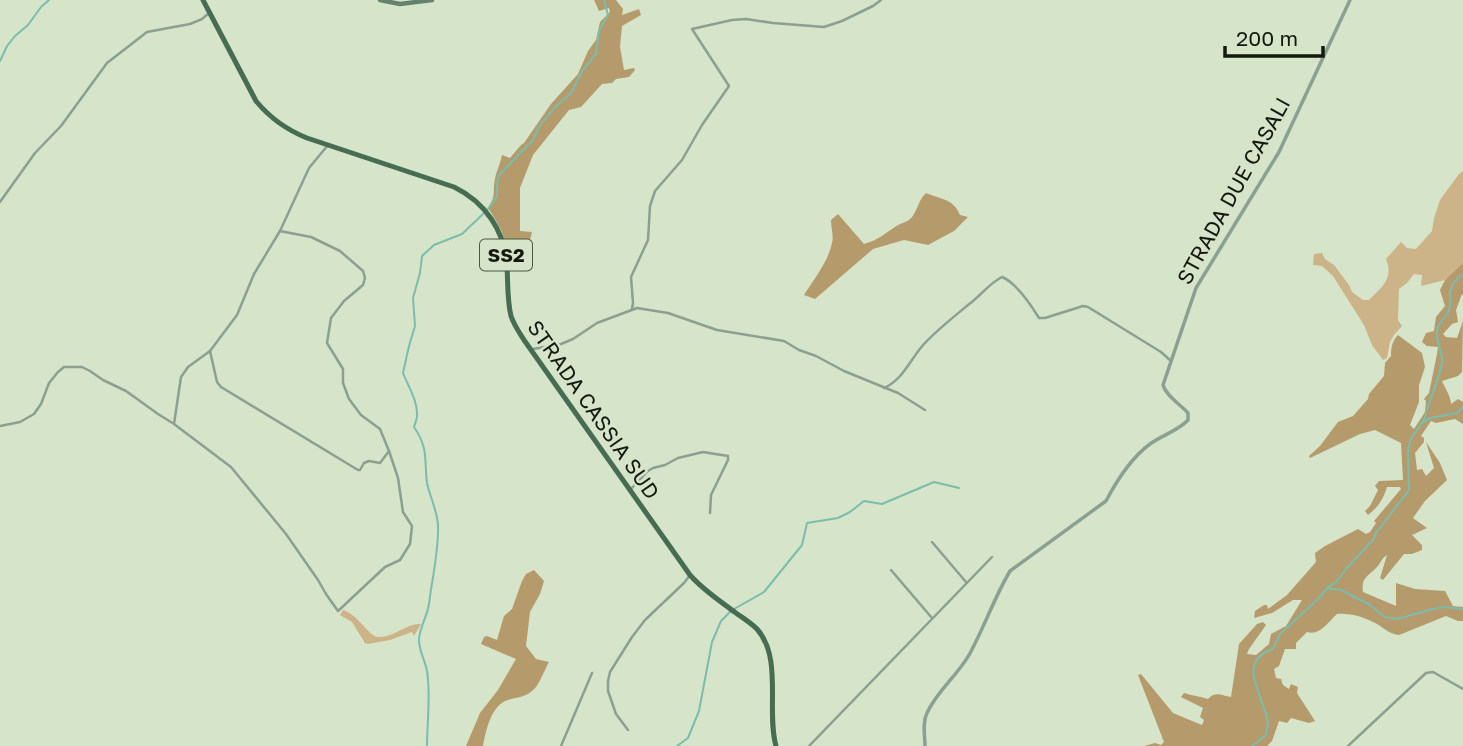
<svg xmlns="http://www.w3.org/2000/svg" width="1463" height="746" viewBox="0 0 1463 746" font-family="'Golos Text',sans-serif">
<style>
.green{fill:#cdb488}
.forest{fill:#b59a6b}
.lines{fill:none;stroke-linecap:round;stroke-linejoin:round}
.stream{stroke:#7bbdad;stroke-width:2}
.minor{stroke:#8ca091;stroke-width:2.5}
.tertiary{stroke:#8ca091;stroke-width:3.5}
.secondary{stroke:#64826c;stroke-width:4.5}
.primary{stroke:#466c52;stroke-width:5}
.labels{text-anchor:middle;stroke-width:5;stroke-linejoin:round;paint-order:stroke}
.shield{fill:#d6e4c9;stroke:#4e5647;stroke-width:2}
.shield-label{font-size:19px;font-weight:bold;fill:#14190f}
.street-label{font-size:21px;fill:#14190f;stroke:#d6e4c9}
</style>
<rect width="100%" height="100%" fill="#d6e4c9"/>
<g class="green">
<path d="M1463,171V263L1445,280L1421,286L1422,275L1414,274L1407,283L1399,289L1398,320L1402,326L1394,335L1390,342L1387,358L1383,360L1372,345L1364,325L1333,276L1322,266L1313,265L1314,254L1322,253L1325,259L1334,265L1349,285L1352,292L1363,300H1369C1382,287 1394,279 1386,259L1401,242L1407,248L1416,249L1432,231L1434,218L1440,200L1459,174Z"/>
<path d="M343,610C359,615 367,635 378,637C394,638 406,623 421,624L414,636L412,632L390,640L368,644L365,643L352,622L340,615Z"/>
</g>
<g class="forest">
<path d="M594,0H616L623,9L622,15L639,9L641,15L622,26L620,47L624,70L634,68L635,70L629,77L616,79L612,83L602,84L581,107L569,110L533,155L520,188V231L532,232L524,263L515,271L510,268C508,242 502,229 488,208C497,194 492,193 495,179C496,172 500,165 502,155L510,158L521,145L524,143L551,104L578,74L588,51L596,40L600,22L610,12L609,8L599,11Z"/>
<path d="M926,193C940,199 954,199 960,215L968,217L954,231L928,245L904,240L873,249L815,299L804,295C814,279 828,262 832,243C834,237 831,228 831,220L838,214L864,244C879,240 885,233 898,225C904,222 908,222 912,217C918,209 919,199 926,193Z"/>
<path d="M1463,263V295L1462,294L1456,310L1458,322L1452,324L1443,334L1446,337L1457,338L1463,321L1462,372L1458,376L1442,381C1445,388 1451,397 1451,404L1458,399L1463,402V424L1455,419L1436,423L1431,421L1421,436L1424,438V442L1415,453L1417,470L1422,469L1426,476L1434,468L1426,442L1440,463L1447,480L1425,501L1413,518L1427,528L1412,535L1422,545V550L1412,554H1404L1383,580L1380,578L1387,555C1381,559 1381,563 1376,568C1367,577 1361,578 1363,592L1396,606V583L1415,589L1445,591L1453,606L1463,607V621H1458L1446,616L1399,635C1390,634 1385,629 1377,624C1364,617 1351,613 1337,614C1328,622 1320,636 1307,632L1296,643V649H1285L1279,666L1274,669L1276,678L1281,679L1283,685L1289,689L1291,684L1298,687L1297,693L1315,721L1309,723L1291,718L1287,723L1279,721L1272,741L1267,746H1144L1155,743L1161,745L1164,742L1138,675L1141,674L1173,713L1202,725L1204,720L1200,717L1203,708L1181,697L1184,693C1192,696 1200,696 1208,699C1215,691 1221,695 1231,697L1239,644L1257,624L1263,622L1266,625L1249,649L1247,654L1256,655L1269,644L1271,634L1286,626L1302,600H1293L1272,613L1254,618L1255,611L1264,605H1267L1268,609L1287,595L1316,562L1315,553L1325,546L1358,529L1366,534L1370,532L1376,523L1374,521L1401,489L1400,487H1387C1383,500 1378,507 1368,515L1365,511L1370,506L1378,490L1375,486L1379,481L1403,480L1401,443L1375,430L1360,434L1310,458L1309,456L1320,446L1338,422L1353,416L1368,399L1369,394L1384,376L1385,363L1391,356C1391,348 1392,341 1398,335L1422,353L1425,367L1419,385V402L1410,425L1414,429L1425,412L1426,401L1424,399L1429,393L1437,354L1438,347L1427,346L1422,342L1426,333L1434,331L1436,317L1445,306L1440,290L1445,280Z"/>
<path d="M534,570L544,581L540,594L530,612L526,646L536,659L549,662C545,669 541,680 536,687C526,699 517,696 505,701C490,709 486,731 483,746H466L480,713L498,690L516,659L481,644L484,637L487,636L497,640L504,616L512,609L522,581L526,574Z"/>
</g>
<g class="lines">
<g class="stream">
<polyline points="0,61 7,46 15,36 28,25 41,7 49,0"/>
<polyline points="488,209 497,196 497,184 499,175 533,140 539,127 554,108 572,92 582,71 596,54 599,31 608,15 604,0"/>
<path d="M1427,410C1431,395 1439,380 1442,363C1443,353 1436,342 1437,331C1438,323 1444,319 1448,313C1456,296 1440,293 1463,274"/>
<polyline points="1422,424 1426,414"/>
<polyline points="1327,588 1341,590 1370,605 1385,617 1397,619 1433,609 1444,607 1463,609"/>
<polyline points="734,609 764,592 802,545 807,523 838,518 850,512 864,501 882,504 934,482 959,488"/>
<path d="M427,746C427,722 431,695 427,671C425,660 419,651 419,640C419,629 427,617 429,604C432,578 439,551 438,525C437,510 430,497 427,483C424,460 429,449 414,427C415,423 417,420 417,416C418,401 408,386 403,373L409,346L415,326L413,298L420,273L422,256L434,245L462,234L483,214"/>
<polyline points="677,746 688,738 699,711 712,642 721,621 730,612"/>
<path d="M1252,746L1266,735C1266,734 1268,724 1268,723C1265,697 1234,662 1273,649L1280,634L1318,599L1327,588L1337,581L1346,569L1373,540L1376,533L1409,490L1408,450L1411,439L1421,424L1430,418L1457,413L1463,407"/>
</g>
<g class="minor">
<polyline points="0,202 35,153 61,126 107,63 147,32 190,24 202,19 209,13"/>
<polyline points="632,309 633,303 631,277 648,240 650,206 655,191 682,160 702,125 729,86 692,29 732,20 746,19 773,23 824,27 842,21 873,6 881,0"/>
<polyline points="533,349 561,344 573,339 597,323 637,308 668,313 717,330 784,341 799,350 816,356 844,371 898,393 925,410"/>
<polyline points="210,351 217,382 221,387 358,470 360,470 364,463 369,461 380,463 389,451"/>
<path d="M884,388C903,380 911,358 924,344C939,328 956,315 973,301C983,293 990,283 1002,277C1017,283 1031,305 1039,318H1045L1083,306L1088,307L1161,352L1171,361"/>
<polyline points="174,424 181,377 188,367 210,351 237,315 254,274 280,231 309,168 328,145"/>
<polyline points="0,426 20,422 34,414 41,404 49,383 58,372 64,367 82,367 90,371 103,380 126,391 158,414 174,424 231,467 286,534 318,580 326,594 338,611 385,567 400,560 410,544 412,526 403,512 398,478 389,451 380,429 361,415 349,399 343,383 343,369 327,343 331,318 344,301 363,285 365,278 363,271 340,251 311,237 280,231"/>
<polyline points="630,490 648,471 653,468 665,465 678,458 703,452 728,456 728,460 711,495 710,513"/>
<polyline points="932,542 966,582"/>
<polyline points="891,570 932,618"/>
<polyline points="628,730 616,714 608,691 608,681 610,672 632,637 645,620 684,583 690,575"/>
<polyline points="561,746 592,673"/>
<polyline points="809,746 992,557"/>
<polyline points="1348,746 1426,673 1433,672 1463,689"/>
</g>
<path class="tertiary" d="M925,746C925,735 922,723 927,713C937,691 957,676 969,655C984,628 994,598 1010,571L1106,501C1117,480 1131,458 1150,444C1162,435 1178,431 1188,420V413C1180,404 1166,396 1163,385L1196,288L1279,152L1350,0"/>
<polyline class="secondary" points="380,0 400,4 432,0"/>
<path class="primary" d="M203,0L256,101C270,118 287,130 307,138L454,187C485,202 505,231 507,266C508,282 507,300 511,316C514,325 519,332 524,340L690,575C703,590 720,601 736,613C743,618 751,623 757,629C783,658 766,711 776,746"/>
</g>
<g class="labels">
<rect class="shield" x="480" y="239.5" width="52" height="31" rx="5"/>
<g class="shield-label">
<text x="506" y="262">SS2</text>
</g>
<g class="street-label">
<text transform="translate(1234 191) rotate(-61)" y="7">STRADA DUE CASALI</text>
<text transform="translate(593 410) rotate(55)" y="7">STRADA CASSIA SUD</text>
</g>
</g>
<path d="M1225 46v10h98v-10" fill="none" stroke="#14190f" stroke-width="3.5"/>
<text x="1236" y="46" font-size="21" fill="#14190f" stroke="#d6e4c9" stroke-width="5" paint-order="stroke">200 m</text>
</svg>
